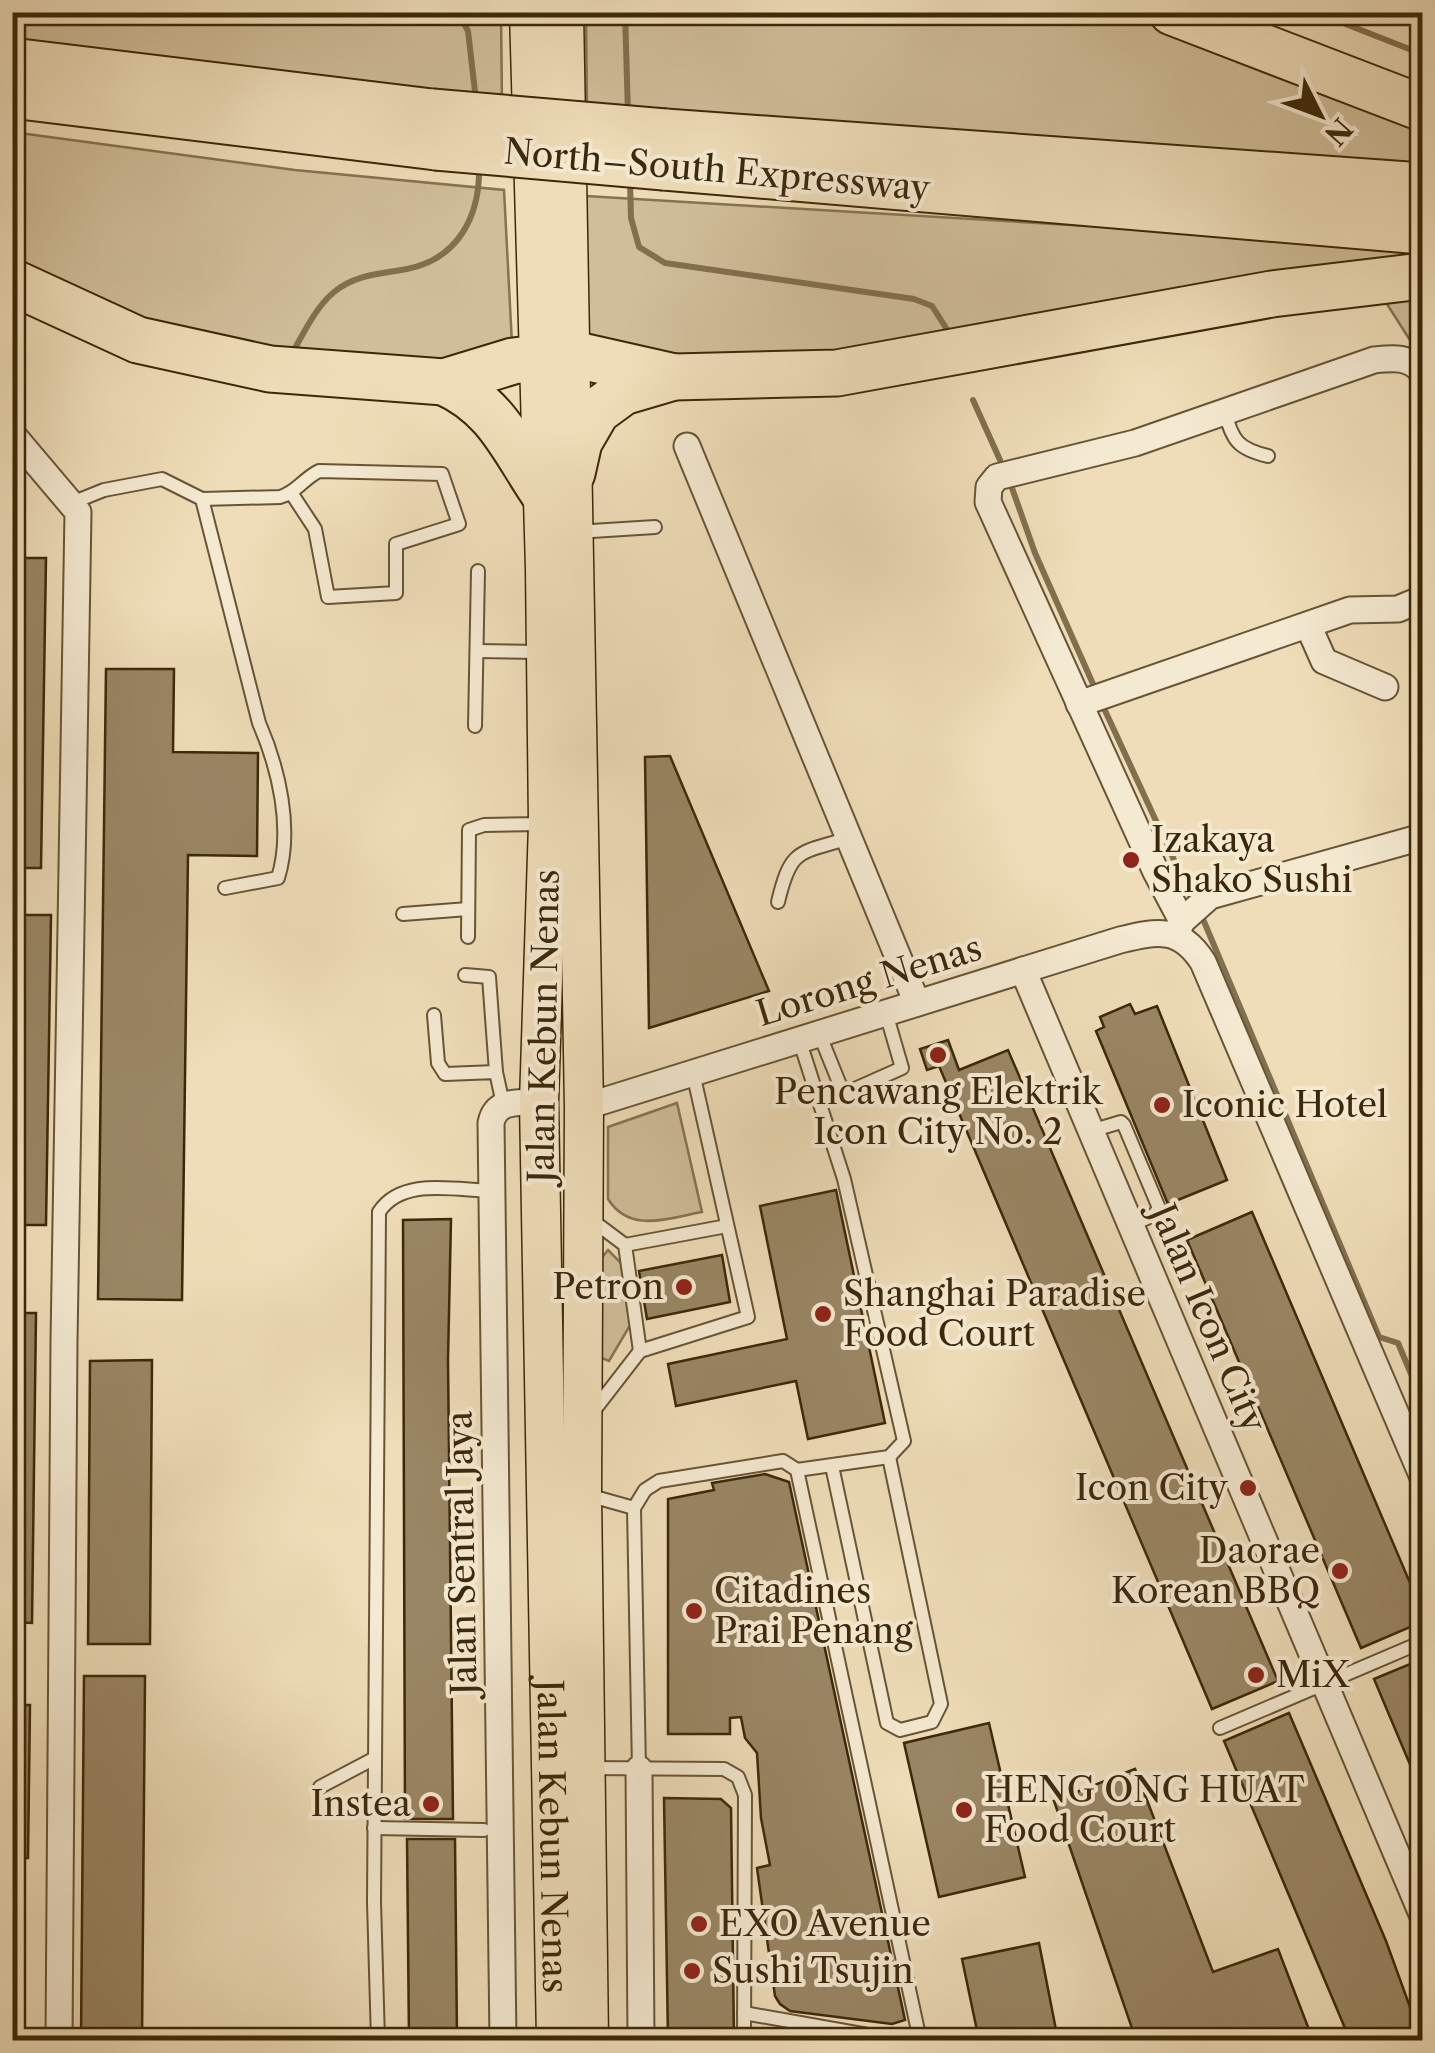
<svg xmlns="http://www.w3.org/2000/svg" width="1435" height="2053" viewBox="0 0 1435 2053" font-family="'Libre Caslon Text',serif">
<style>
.green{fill:#d0be9a;stroke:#867352;stroke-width:2.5}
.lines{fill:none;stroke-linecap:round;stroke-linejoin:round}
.stream{stroke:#826f4e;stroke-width:6}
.building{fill:#998664;stroke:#3c2809;stroke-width:2.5}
.service-casing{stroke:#685535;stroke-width:16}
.minor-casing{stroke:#685535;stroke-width:29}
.primary-casing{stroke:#3c2809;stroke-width:41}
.motorway-casing{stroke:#3c2809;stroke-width:49}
.service{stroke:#f4e9d1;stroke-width:12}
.minor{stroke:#f4e9d1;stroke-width:25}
.primary{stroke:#eeddb8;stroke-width:38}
.motorway{stroke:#eeddb8;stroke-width:45}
.motorway-bridge-casing{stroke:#3c2809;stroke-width:49;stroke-linecap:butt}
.motorway-bridge{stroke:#eeddb8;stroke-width:45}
.poi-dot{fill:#8f2418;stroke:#f4e9d1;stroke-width:4}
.labels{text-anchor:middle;stroke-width:8;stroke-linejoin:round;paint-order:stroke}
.street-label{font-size:35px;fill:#3c2809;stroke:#f4e9d1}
.poi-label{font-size:35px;fill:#3c2809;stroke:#f4e9d1;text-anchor:start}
</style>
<rect width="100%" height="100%" fill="#eeddb8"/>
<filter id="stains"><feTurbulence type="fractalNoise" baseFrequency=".002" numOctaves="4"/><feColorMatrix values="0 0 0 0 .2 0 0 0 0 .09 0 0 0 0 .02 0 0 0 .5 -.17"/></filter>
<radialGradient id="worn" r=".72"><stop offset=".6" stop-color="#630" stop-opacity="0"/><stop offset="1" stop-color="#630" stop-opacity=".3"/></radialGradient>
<g class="green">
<polygon points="12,13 501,13 502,105 13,40"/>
<polygon points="586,13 1149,13 1422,123 1422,163 587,115"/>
<polygon points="12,132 295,170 504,190 512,344 433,366 216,351 13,269"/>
<polygon points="586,196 1422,246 1422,265 896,346 730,363 596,345 587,333"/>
<polygon points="1422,297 1422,359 1385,301"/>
<path d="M677,1103L702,1212C668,1218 630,1234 608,1199V1127Z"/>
<polygon points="608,1250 622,1264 632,1322 609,1361 599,1357 599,1261"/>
</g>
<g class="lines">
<g class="stream">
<polyline points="458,12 468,31 476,100"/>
<polyline points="625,12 628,114"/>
<polyline points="1315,12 1422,54"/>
<polyline points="630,182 631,218 639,247 665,263 914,299 932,306 948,331"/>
<path d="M291,355C304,333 315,308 334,292C355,274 382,274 407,269C458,259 480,216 479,168"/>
<polyline points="973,400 1000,460"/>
<polyline points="1012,488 1035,553 1097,693"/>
<polyline points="1102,704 1193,901"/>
<polyline points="1200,912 1379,1337 1398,1343 1422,1400"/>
</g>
</g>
<g class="building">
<polygon points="12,558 46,558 41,868 12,868"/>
<polygon points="106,669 174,669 173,752 258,753 257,856 188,855 182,1300 98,1299"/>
<polygon points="670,756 769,991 649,1028 645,757"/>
<polygon points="12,915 51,915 46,1225 12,1225"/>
<polygon points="1130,1004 1135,1014 1157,1006 1227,1180 1168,1204 1096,1031 1104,1027 1100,1017"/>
<polygon points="948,1040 959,1070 1008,1050 1278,1681 1212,1709 939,1066 927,1070 920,1049"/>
<polygon points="836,1190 885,1423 808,1439 796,1381 676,1406 668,1364 787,1339 760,1206"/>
<polygon points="1252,1212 1422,1611 1422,1622 1361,1648 1187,1240"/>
<polygon points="451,1219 448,1360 453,1819 405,1819 403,1220"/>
<polygon points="722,1255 730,1302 647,1319 639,1271"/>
<polygon points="12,1313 36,1313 32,1623 12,1622"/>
<polygon points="152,1360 150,1644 88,1644 90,1361"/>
<polygon points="765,1474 789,1482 905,2020 892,2024 790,2011 780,2004 775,1996 757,1868 770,1865 761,1818 757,1753 745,1738 741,1717 730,1718 730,1734 668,1734 668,1499 714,1490 712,1483"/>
<polygon points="1422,1659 1422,1793 1374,1679"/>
<polygon points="84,1676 145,1676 142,2040 81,2040"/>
<polygon points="12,1705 30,1705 28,1858 12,1858"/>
<polygon points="1289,1713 1386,1941 1422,2040 1350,2040 1224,1741"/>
<polygon points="989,1723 1025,1877 939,1897 904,1743"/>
<polygon points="1135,1769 1213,1972 1278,1949 1313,2040 1136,2040 1054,1801"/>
<polygon points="664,1798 721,1799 731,1808 734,2040 668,2040"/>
<polygon points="407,1839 455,1839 457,2040 409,2040"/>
<polygon points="1039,1943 1058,2040 979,2040 962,1959"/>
</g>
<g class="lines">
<defs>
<g id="service">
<path d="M1225,412C1232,440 1238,449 1268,456"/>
<path d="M202,499L280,497C296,493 303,479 319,471L442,474L459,524L396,544V593L328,597L315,529L292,494"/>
<path d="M69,504L104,490L162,479L202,499L259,723C279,769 293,829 278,878L225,888"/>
<polyline points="576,532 655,527"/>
<polyline points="477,651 540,652"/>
<polyline points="475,726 478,571"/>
<path d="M778,902C791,847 799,854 849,838"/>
<polyline points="403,914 468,909"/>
<polyline points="468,937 469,830 484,825 546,824"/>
<polyline points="465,975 489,977 496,1072"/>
<polyline points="434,1015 438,1063 445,1074 496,1072 503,1104"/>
<polyline points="819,1033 840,1085 848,1092 902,1068 886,1013"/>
<polyline points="1091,1131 1121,1122 1124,1125 1159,1208 1154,1215 1131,1225"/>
<polyline points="589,1218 625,1245 640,1351"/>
<polyline points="625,1245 727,1226"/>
<polyline points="592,1413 640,1351 748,1317 693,1073"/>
<polyline points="832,1466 887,1723 900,1730 932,1722 941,1704 889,1457"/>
<polyline points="797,1470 889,1457 904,1441 844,1179 799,1039"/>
<polyline points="584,1494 634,1508"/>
<polyline points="634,1508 645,1490 659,1481 783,1461 797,1470 920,2040"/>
<polyline points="634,1508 639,1769"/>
<polyline points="1220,1728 1422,1642"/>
<polyline points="587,1768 724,1769 738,1777 745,1795 744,2040"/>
<polyline points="320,1787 375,1758"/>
<polyline points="374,1828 484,1830"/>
<polyline points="744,2013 896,2040"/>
<path d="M378,2040L374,1902L379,1212C402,1177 454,1190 492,1191"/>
</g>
<g id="minor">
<polyline points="12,434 78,512 64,1341 59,2040"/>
<polyline points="687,446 917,1003"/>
<polyline points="1308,625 1324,661 1385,687"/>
<polyline points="1079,704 1350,610 1398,609 1422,599"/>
<path d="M1182,921L1156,872L988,502L989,487L997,477L1135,443L1374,360C1393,358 1410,356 1422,372"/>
<polyline points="1177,932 1182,921 1210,896 1422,837"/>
<polyline points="1023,970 1422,1914"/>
<path d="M584,1107L1120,940C1157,931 1180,926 1203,962L1422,1475"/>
<polyline points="639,1769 641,2040"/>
<path d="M503,2040L491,1123C496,1099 518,1103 539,1102"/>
</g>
<g id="primary">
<path id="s1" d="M529,12L545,569L548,824L539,1102L556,2040"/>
<polyline points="564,12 584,1107 582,1493 589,2040"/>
</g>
<g id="motorway">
<polyline points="1172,12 1422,108"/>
<polyline points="12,61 432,112"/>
<polyline points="12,95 436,147"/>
<polyline points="665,132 1422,186"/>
<polyline points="664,167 1422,231"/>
<polyline points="12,282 138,340 270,369 444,382 513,361 572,354 674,377"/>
<path d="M444,382C498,406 513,449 544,494"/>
<polyline points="572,473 579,442 597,411 623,392 674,377 837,373 1272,294 1422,276"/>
</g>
</defs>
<use href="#service" class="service-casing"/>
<use href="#minor" class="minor-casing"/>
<use href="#primary" class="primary-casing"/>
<use href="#motorway" class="motorway-casing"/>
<use href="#service" class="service"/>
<use href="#minor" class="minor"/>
<use href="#primary" class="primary"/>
<use href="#motorway" class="motorway"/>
<defs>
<g id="motorway-bridge">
<polyline points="432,112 665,132"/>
<polyline points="436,147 664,167"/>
</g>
</defs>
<use href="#motorway-bridge" class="motorway-bridge-casing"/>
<use href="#motorway-bridge" class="motorway-bridge"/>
</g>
<g class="poi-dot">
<circle cx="1131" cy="860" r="10"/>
<circle cx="938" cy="1055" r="10"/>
<circle cx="1162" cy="1105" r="10"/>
<circle cx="684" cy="1287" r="10"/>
<circle cx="823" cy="1314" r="10"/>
<circle cx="1248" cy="1488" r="10"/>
<circle cx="1340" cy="1571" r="10"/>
<circle cx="694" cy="1611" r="10"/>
<circle cx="1256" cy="1675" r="10"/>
<circle cx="431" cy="1804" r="10"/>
<circle cx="964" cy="1810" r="10"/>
<circle cx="699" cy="1924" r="10"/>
<circle cx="692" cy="1971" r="10"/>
</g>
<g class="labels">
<g class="street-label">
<text transform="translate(717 170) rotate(5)" y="12">North–South Expressway</text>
<text transform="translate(869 981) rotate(-17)" y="12">Lorong Nenas</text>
<text transform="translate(544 1026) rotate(-89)" y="12">Jalan Kebun Nenas</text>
<text transform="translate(1208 1318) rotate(67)" y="12">Jalan Icon City</text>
<text transform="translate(462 1553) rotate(-91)" y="12">Jalan Sentral Jaya</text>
<text dy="12" stroke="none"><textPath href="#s1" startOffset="1825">Jalan Kebun Nenas</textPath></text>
</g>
<g class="poi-label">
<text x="1151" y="852">Izakaya<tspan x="1151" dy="40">Shako Sushi</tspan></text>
<text x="938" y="1104" text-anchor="middle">Pencawang Elektrik<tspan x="938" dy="40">Icon City No. 2</tspan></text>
<text x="1182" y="1117">Iconic Hotel</text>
<text x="664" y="1299" text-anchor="end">Petron</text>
<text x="843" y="1306">Shanghai Paradise<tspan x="843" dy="40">Food Court</tspan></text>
<text x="1228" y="1500" text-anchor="end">Icon City</text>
<text x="1320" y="1563" text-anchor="end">Daorae<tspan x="1320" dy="40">Korean BBQ</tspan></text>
<text x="714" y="1603">Citadines<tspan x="714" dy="40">Prai Penang</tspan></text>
<text x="1276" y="1687">MiX</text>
<text x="984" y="1802">HENG ONG HUAT<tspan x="984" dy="40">Food Court</tspan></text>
<text x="411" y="1816" text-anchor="end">Instea</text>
<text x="719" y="1936">EXO Avenue</text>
<text x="712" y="1983">Sushi Tsujin</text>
</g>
</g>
<rect width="1435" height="2053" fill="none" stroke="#eeddb8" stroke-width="50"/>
<rect x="15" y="15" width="1405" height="2023" fill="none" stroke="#3c2809" stroke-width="5"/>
<rect x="25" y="25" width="1385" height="2003" fill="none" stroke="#3c2809" stroke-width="2.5"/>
<g transform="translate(1320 115) rotate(132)" stroke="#f4e9d1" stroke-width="8" paint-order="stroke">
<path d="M0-8L18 38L0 25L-18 38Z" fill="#3c2809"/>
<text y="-15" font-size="28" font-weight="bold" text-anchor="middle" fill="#3c2809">N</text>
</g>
<rect width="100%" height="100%" filter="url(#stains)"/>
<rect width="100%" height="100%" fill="url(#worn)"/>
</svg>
